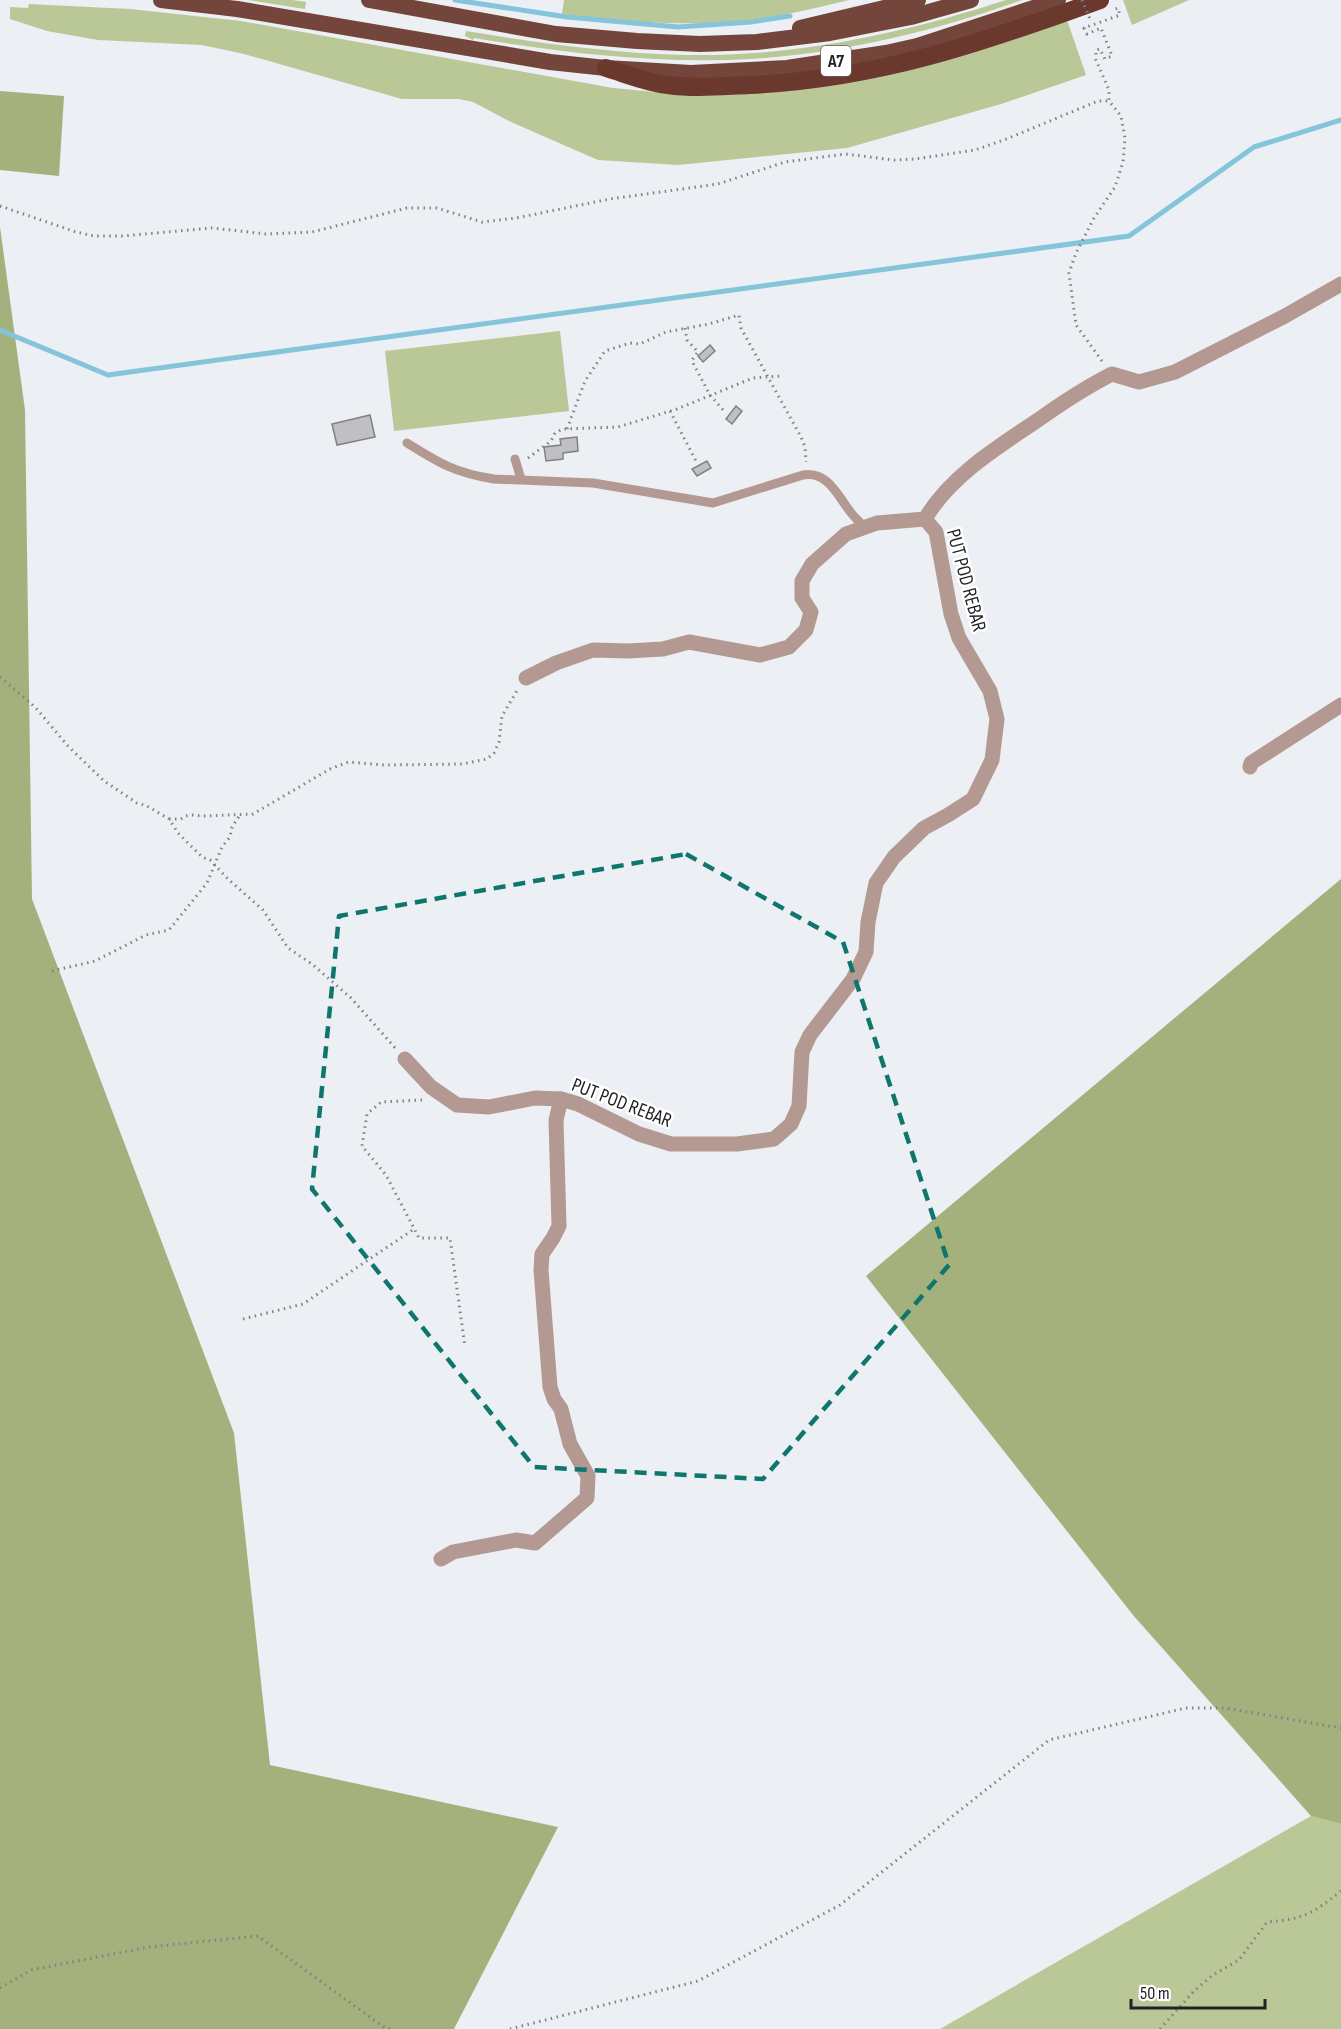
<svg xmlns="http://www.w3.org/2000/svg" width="1341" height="2029" viewBox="0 0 1341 2029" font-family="'Sofia Sans Condensed',sans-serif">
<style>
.green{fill:#bac797}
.forest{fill:#a4b17d}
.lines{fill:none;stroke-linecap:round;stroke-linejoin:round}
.stream{stroke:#84c5db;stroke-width:5}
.building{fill:#c0bfc4;stroke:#818085;stroke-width:1.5}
.path{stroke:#7f8184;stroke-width:3;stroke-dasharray:1.5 4.5;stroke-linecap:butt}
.service{stroke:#b39992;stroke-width:9}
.minor{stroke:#b39992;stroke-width:15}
.trunk{stroke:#74453a;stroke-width:16}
.motorway{stroke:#6a382d;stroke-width:18}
.path-bridge{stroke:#7f8184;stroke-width:3;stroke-dasharray:1.5 4.5;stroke-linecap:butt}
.marked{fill:none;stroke:#0f766e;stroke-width:4.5;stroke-dasharray:12 8;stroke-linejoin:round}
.labels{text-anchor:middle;stroke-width:5;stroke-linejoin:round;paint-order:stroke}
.shield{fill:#fff;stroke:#646466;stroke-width:1.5}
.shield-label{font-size:18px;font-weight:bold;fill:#212224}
.street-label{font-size:20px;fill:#212224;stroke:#fff}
</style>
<rect width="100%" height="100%" fill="#eceff4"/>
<g class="green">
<polygon points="248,0 292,0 306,2 305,9"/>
<path d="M564,0H849C816,8 783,16 750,20C687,27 624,22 562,14Z"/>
<path d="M1006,0H1022C935,31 843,53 751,59C658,64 565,53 474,38L473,40L465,36L466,31C538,43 611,53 684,55C794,57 902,34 1006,0Z"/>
<polygon points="1123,0 1189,0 1132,25"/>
<polygon points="29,4 130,9 241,21 613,88 666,93 1067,20 1086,75 1001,104 847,148 678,165 598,160 511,122 473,102 459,99 402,99 244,54 202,45 98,40 47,31 10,19 10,7 28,8"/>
<polygon points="560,331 569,411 394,431 385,351"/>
<polygon points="1311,1816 1341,1824 1341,2029 940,2029"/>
</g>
<g class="forest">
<polygon points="0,91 64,96 59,176 0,170"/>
<polygon points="0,227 25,410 32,899 234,1433 270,1765 558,1827 454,2029 0,2029"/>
<polygon points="1341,879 1341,1824 1311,1816 1133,1615 866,1276"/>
</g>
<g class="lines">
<g class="stream">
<polyline points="455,0 567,17 678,27 751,22 790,16"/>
<polyline points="0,330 108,375 1129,236 1254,147 1341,120"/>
</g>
</g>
<g class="building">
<polygon points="710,345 715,351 703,362 698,356"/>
<polygon points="736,406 742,411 732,424 726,419"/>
<polygon points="370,415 375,437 337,445 332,424"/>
<polygon points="577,437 578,451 563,453 563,459 546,461 544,447 561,445 560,439"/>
<polygon points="707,461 711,468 697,476 692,469"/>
</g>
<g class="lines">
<g class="path">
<polyline points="0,206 76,232 94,236 122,236 212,228 266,234 312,232 407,208 437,208 482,222 516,218 610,199 718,184 785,162 845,154 894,160 915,159 975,150 1009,138 1098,101 1109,101"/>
<polyline points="685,328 687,340 698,352 692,360 694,365 710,395 725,412"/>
<polyline points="1102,361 1076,325 1069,273 1076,253 1094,218 1115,187 1123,162 1125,138 1121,116 1109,101 1109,90 1096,60 1096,50 1100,49 1105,59 1112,56 1101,28 1087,34 1084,28 1120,15 1118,8 1115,9"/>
<polyline points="670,411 697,463"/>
<polyline points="567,429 585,381 605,351 630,343 640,344 666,332 709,324 739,315 741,328 801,437 805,447 806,462"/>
<polyline points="528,458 551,441 555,433 563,429 618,427 677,409 753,378 781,376"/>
<polyline points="0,677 36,708 67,745 104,781 137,803 147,806 169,819 178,833 202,857 210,860 229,880 263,910 288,948 312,964 351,998 396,1049"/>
<polyline points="169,819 181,819 185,816 192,815 203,816 253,814 330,769 348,762 385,765 462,764 487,759 494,753 499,742 502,716 518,689"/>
<polyline points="52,971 95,961 146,935 169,930 207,883 222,847 230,837 232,827 240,815"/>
<polyline points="422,1100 381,1102 367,1114 362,1146 386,1175 419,1238 450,1238 465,1347"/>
<polyline points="243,1319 303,1304 414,1229"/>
<polyline points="0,1988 31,1970 149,1947 258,1936 385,2028 394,2029"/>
<polyline points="510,2029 698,1981 840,1905 1049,1740 1186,1708 1225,1708 1341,1728"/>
<path d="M1160,2029L1194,1991L1213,1975L1239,1960L1267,1922C1304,1919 1312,1914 1341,1891"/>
</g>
<g class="service">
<path d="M407,443C439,463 455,473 494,479L593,483L713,503L803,475C829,471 838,497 852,514C856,519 861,523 865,528"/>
<polyline points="515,459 521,479"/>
</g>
<g class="minor">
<path d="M526,678L556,663L593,650L628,651L663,649L689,642L760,655L789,647L806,630L811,612L802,598V581L812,564L846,534L877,523L925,519C950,476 998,447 1038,420C1062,403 1086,387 1112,374L1139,382L1175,372L1285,316L1341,284"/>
<polyline points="1250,767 1251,763 1341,705"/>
<polyline points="405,1059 431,1087 457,1105 489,1107 535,1098 561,1099 578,1104 639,1134 671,1144 737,1144 774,1139 791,1124 799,1106 802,1052 810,1035 853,979 866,952 868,922 876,883 894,857 924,828 948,815 973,799 992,760 997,719 990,691 959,638 951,614 936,532 925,519"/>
<polyline points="441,1559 453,1552 516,1540 535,1543 587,1498 588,1476 570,1444 561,1409 554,1399 550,1387 541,1270 542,1254 553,1238 559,1226 556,1120 561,1099"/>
</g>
<g class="trunk">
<polyline points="161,0 237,9 550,62 606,68 691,73 787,68 886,53 917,46 1058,0"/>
<polyline points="369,0 556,34 637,41 700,44 757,42 830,33 911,17 971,0"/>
<polyline points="800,28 918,0"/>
</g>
<path class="motorway" d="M606,68C626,74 647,83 668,85C695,89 723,86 750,85C877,79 982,43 1100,0"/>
<polyline class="path-bridge" points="1082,0 1090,19"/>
</g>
<path class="marked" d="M686,854L843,942L949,1265L763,1479L534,1467L312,1189L339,916Z"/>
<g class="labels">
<rect class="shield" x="821" y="46" width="30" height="30" rx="4.5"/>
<g class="shield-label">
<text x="836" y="67">A7</text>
</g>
<g class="street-label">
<text transform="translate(967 580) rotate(75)" y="7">PUT POD REBAR</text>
<text transform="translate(622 1102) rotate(21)" y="7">PUT POD REBAR</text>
</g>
</g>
<path d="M1131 1999v9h134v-9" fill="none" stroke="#212224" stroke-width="3"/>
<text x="1140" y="1999" font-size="18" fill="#212224" stroke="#ffffff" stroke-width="4.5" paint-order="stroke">50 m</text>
</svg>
